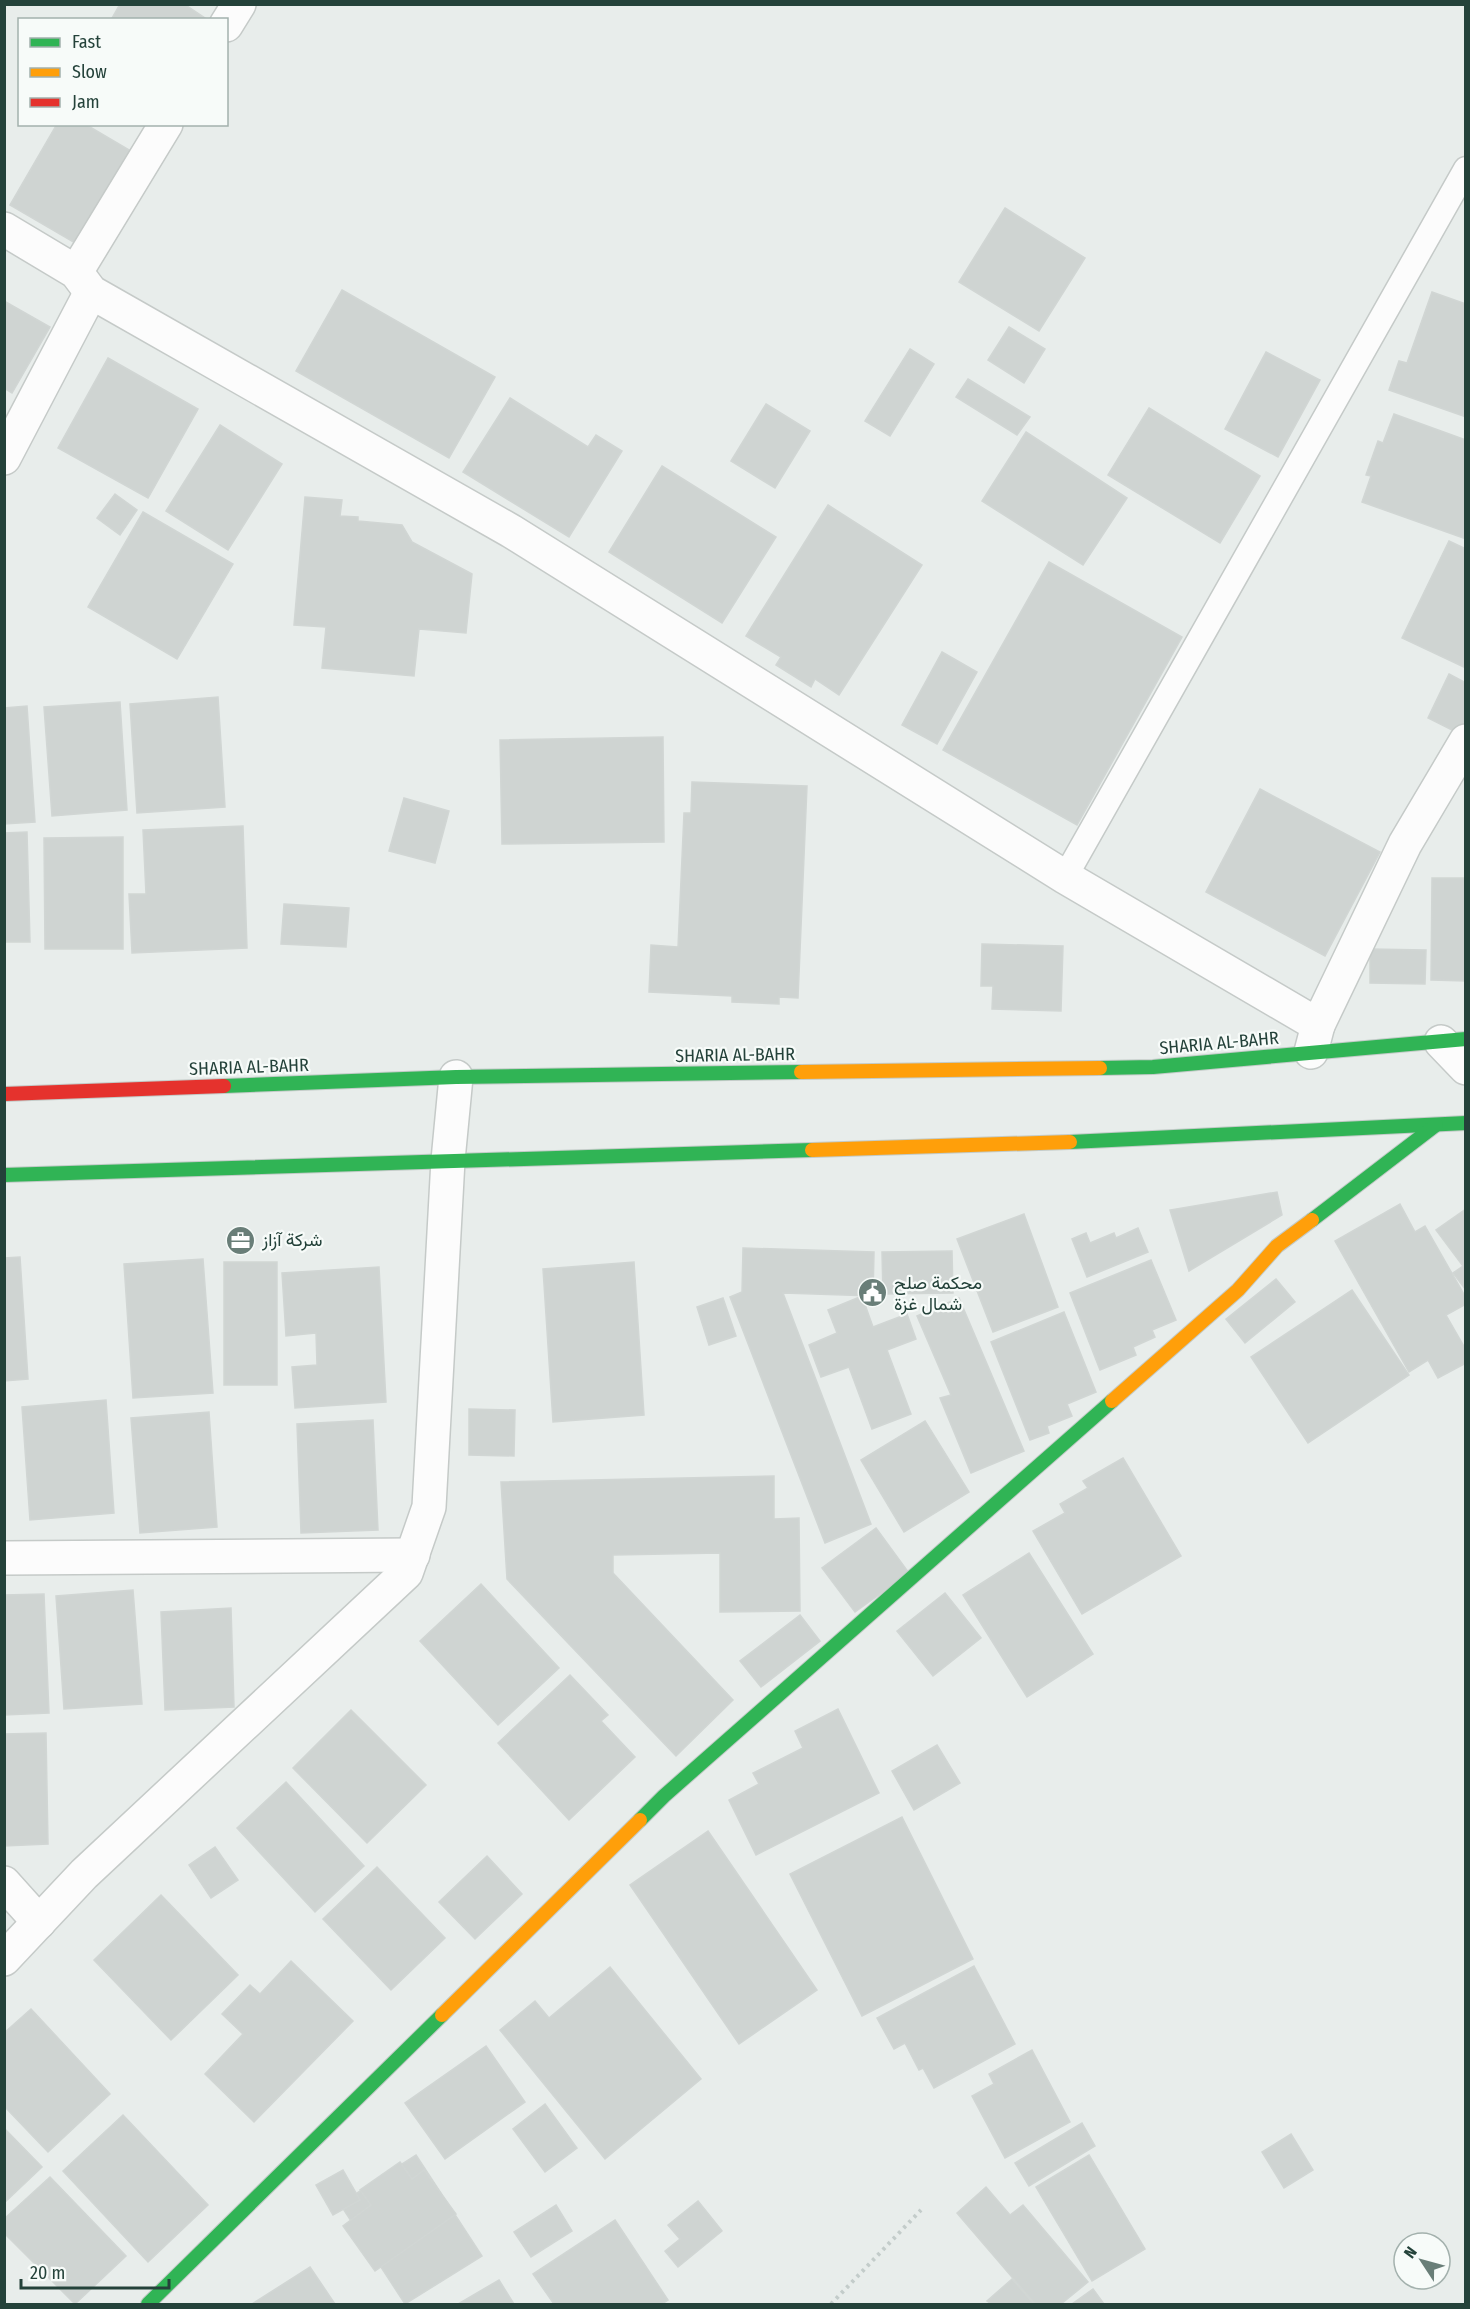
<svg xmlns="http://www.w3.org/2000/svg" width="1470" height="2309" viewBox="0 0 1470 2309" font-family="'Fira Sans Condensed',Vazirmatn,sans-serif">
<style>
.building{fill:#cfd4d2;stroke:#d1d6d4;stroke-width:1.5}
.lines{fill:none;stroke-linecap:round;stroke-linejoin:round}
.lane-casing{stroke:#c5cac8;stroke-width:27}
.street-casing{stroke:#c5cac8;stroke-width:36}
.fast-casing{stroke:#c3cbc8;stroke-width:16}
.slow-casing{stroke:#c3cbc8;stroke-width:16}
.jam-casing{stroke:#c3cbc8;stroke-width:16}
.path{stroke:#c3ccca;stroke-width:4;stroke-dasharray:3 4.5;stroke-linecap:butt}
.lane{stroke:#fcfcfc;stroke-width:24}
.street{stroke:#fcfcfc;stroke-width:33}
.fast{stroke:#30b455;stroke-width:14}
.slow{stroke:#ff9f0a;stroke-width:14}
.jam{stroke:#e5322d;stroke-width:14}
.labels{text-anchor:middle;stroke-width:4.5;stroke-linejoin:round;paint-order:stroke}
.street-label{font-size:18px;fill:#24423a;stroke:#f7fbf9}
.poi-label{font-size:18px;fill:#24423a;stroke:#f7fbf9;text-anchor:start}
</style>
<rect width="100%" height="100%" fill="#e8edeb"/>
<g class="building">
<polygon points="120,4 184,4 208,20 111,20"/>
<polygon points="57,124 85,124 136,154 82,247 10,205"/>
<polygon points="1005,208 1085,258 1039,331 959,282"/>
<polygon points="342,290 495,377 449,458 296,371"/>
<polygon points="1432,292 1466,304 1466,417 1389,390 1399,361 1407,363"/>
<polygon points="4,301 50,327 12,393 4,388"/>
<polygon points="1009,327 1045,349 1024,383 988,360"/>
<polygon points="910,349 934,364 890,436 865,421"/>
<polygon points="1266,352 1320,380 1278,457 1225,429"/>
<polygon points="108,358 198,409 148,498 58,448"/>
<polygon points="968,379 1030,417 1017,435 956,397"/>
<polygon points="510,398 588,447 596,435 622,451 569,537 463,472"/>
<polygon points="766,404 810,431 775,488 731,461"/>
<polygon points="1149,408 1260,476 1220,543 1108,475"/>
<polygon points="1394,414 1466,440 1466,539 1362,502 1371,476 1366,475 1378,441 1383,443"/>
<polygon points="220,425 282,464 228,550 166,511"/>
<polygon points="1026,432 1127,498 1083,565 982,501"/>
<polygon points="662,466 776,537 722,623 609,552"/>
<polygon points="115,494 137,510 120,535 97,518"/>
<polygon points="305,497 342,500 340,516 358,517 358,521 402,525 412,542 472,574 466,633 419,629 414,676 322,668 326,627 294,625"/>
<polygon points="828,505 922,565 839,695 815,679 811,687 776,665 781,657 746,636"/>
<polygon points="143,512 233,564 177,659 88,607"/>
<polygon points="1449,541 1466,549 1466,668 1402,638"/>
<polygon points="1049,562 1182,637 1077,825 943,750"/>
<polygon points="942,652 977,672 937,744 902,725"/>
<polygon points="1449,674 1466,683 1466,719 1458,733 1428,718"/>
<polygon points="218,697 225,807 137,813 130,704"/>
<polygon points="120,702 127,810 52,816 44,707"/>
<polygon points="27,706 35,822 4,824 4,708"/>
<polygon points="663,737 664,842 502,844 500,740"/>
<polygon points="692,782 807,786 798,998 779,997 779,1004 732,1002 732,996 649,992 651,945 678,947 684,813 691,813"/>
<polygon points="1260,789 1380,852 1325,956 1206,892"/>
<polygon points="404,798 449,811 435,863 389,851"/>
<polygon points="243,826 247,948 132,953 129,894 146,894 143,830"/>
<polygon points="27,832 30,942 4,942 4,833"/>
<polygon points="123,837 123,949 45,949 44,838"/>
<polygon points="1432,878 1466,878 1466,981 1431,980"/>
<polygon points="284,904 349,908 346,947 281,944"/>
<polygon points="982,944 1063,946 1061,1011 992,1009 993,986 981,986"/>
<polygon points="1370,949 1426,950 1425,984 1370,983"/>
<polygon points="1277,1192 1282,1215 1189,1271 1170,1210"/>
<polygon points="1400,1204 1415,1232 1425,1226 1466,1298 1466,1304 1446,1315 1466,1350 1466,1363 1438,1378 1428,1360 1409,1372 1335,1241"/>
<polygon points="1466,1209 1466,1290 1453,1273 1463,1266 1436,1230"/>
<polygon points="1024,1214 1058,1307 993,1332 957,1239"/>
<polygon points="1138,1228 1148,1252 1087,1277 1072,1239 1086,1233 1090,1243 1114,1233 1116,1238"/>
<polygon points="743,1248 874,1252 873,1296 783,1293 871,1524 825,1543 730,1297 742,1292"/>
<polygon points="952,1251 953,1293 883,1294 882,1252"/>
<polygon points="20,1257 28,1379 4,1381 4,1258"/>
<polygon points="203,1259 213,1393 133,1398 124,1264"/>
<polygon points="1151,1260 1176,1320 1152,1330 1155,1337 1133,1347 1136,1355 1100,1370 1070,1293"/>
<rect x="224" y="1262" width="53" height="123"/>
<polygon points="634,1262 644,1415 553,1422 543,1269"/>
<polygon points="379,1267 386,1402 295,1408 292,1367 317,1365 316,1333 286,1336 282,1273"/>
<polygon points="1276,1279 1295,1302 1245,1343 1226,1319"/>
<polygon points="1352,1290 1409,1375 1308,1443 1251,1357"/>
<polygon points="862,1296 873,1327 907,1314 916,1339 887,1350 911,1414 872,1429 849,1367 821,1377 809,1345 837,1333 828,1310"/>
<polygon points="723,1298 736,1336 709,1345 697,1307"/>
<polygon points="959,1298 1024,1451 971,1473 940,1398 951,1395 917,1316"/>
<polygon points="1064,1312 1096,1392 1067,1404 1072,1416 1047,1426 1049,1433 1030,1440 991,1342"/>
<polygon points="106,1400 114,1513 30,1520 22,1407"/>
<polygon points="469,1409 515,1410 514,1456 469,1455"/>
<polygon points="209,1412 217,1527 140,1533 131,1418"/>
<polygon points="373,1420 378,1530 301,1533 297,1424"/>
<polygon points="925,1421 969,1492 904,1532 861,1460"/>
<polygon points="1123,1458 1181,1556 1082,1614 1033,1531 1065,1513 1060,1504 1088,1488 1083,1481"/>
<polygon points="774,1476 774,1519 799,1518 800,1611 720,1612 720,1553 613,1555 613,1573 733,1700 676,1756 507,1579 501,1482"/>
<polygon points="876,1528 909,1573 855,1612 822,1568"/>
<polygon points="1029,1553 1093,1654 1027,1697 963,1595"/>
<polygon points="481,1584 559,1668 498,1725 420,1641"/>
<polygon points="133,1590 142,1704 64,1709 56,1596"/>
<polygon points="945,1593 981,1638 933,1676 897,1631"/>
<polygon points="44,1594 49,1713 4,1715 4,1595"/>
<polygon points="231,1608 234,1707 165,1710 161,1612"/>
<polygon points="800,1615 820,1641 761,1687 740,1661"/>
<polygon points="570,1675 608,1715 601,1721 635,1757 569,1820 498,1743"/>
<polygon points="838,1709 879,1793 756,1855 729,1800 759,1784 753,1773 803,1748 795,1731"/>
<polygon points="351,1710 426,1785 367,1843 293,1768"/>
<polygon points="46,1733 48,1844 4,1846 4,1734"/>
<polygon points="937,1745 960,1783 914,1810 892,1771"/>
<polygon points="286,1782 364,1866 315,1912 237,1828"/>
<polygon points="902,1817 973,1959 862,2016 790,1874"/>
<polygon points="708,1831 817,1990 739,2044 630,1885"/>
<polygon points="215,1847 238,1880 211,1898 189,1865"/>
<polygon points="487,1856 522,1894 475,1939 439,1902"/>
<polygon points="377,1867 445,1938 391,1990 323,1919"/>
<polygon points="161,1895 238,1975 171,2040 94,1960"/>
<polygon points="291,1961 353,2021 254,2122 205,2074 243,2034 222,2014 250,1985 260,1994"/>
<polygon points="974,1966 1015,2044 934,2088 923,2068 919,2070 905,2043 894,2049 877,2018"/>
<polygon points="610,1967 701,2079 605,2159 500,2030 535,2001 549,2018"/>
<polygon points="31,2009 110,2094 48,2152 4,2106 4,2033"/>
<polygon points="486,2046 525,2102 445,2159 405,2103"/>
<polygon points="1032,2050 1070,2122 1005,2158 972,2096 994,2084 989,2074"/>
<polygon points="545,2104 577,2148 545,2172 513,2129"/>
<polygon points="123,2115 208,2205 148,2262 63,2171"/>
<polygon points="1082,2123 1095,2146 1029,2186 1015,2163"/>
<polygon points="4,2128 42,2167 4,2203"/>
<polygon points="1291,2134 1313,2170 1284,2188 1262,2152"/>
<polygon points="416,2155 482,2256 405,2304 340,2204"/>
<polygon points="1089,2155 1145,2249 1092,2281 1036,2187"/>
<polygon points="400,2162 412,2179 424,2170 456,2214 375,2271 343,2226 371,2205 360,2190"/>
<polygon points="343,2170 360,2200 333,2215 316,2185"/>
<polygon points="50,2177 126,2256 75,2304 4,2233 4,2219"/>
<polygon points="986,2187 1010,2215 1023,2205 1088,2282 1061,2304 1035,2304 957,2213"/>
<polygon points="698,2201 722,2231 678,2267 665,2251 680,2239 668,2225"/>
<polygon points="556,2205 572,2231 531,2257 514,2232"/>
<polygon points="615,2220 668,2300 662,2304 554,2304 533,2274"/>
<polygon points="310,2267 335,2304 252,2304"/>
<polygon points="1012,2279 1034,2304 991,2304 987,2301"/>
<polygon points="499,2280 514,2304 458,2304"/>
<polygon points="1093,2289 1104,2304 1072,2304"/>
</g>
<g class="lines">
<defs>
<polyline id="lane" points="1065,877 1466,169"/>
<g id="street">
<polyline points="226,25 239,4"/>
<polyline points="4,229 76,272 91,292 511,531 1065,877 1318,1025 1311,1052"/>
<polyline points="76,272 166,124"/>
<polyline points="4,458 91,292"/>
<polyline points="1318,1025 1405,844 1466,741"/>
<polyline points="1441,1042 1466,1068"/>
<polyline points="4,1558 413,1555"/>
<polyline points="4,1883 39,1922"/>
<polyline points="4,1959 84,1874 406,1573 429,1507 448,1160 456,1077"/>
</g>
<g id="fast">
<polyline points="1100,1068 1153,1067 1466,1039"/>
<polyline points="224,1086 456,1077 801,1072"/>
<polyline points="1070,1142 1466,1123"/>
<polyline points="4,1175 812,1150"/>
<polyline points="1312,1220 1436,1125"/>
<polyline points="640,1820 664,1796 1112,1401"/>
<polyline points="148,2304 442,2015"/>
</g>
<g id="slow">
<polyline points="801,1072 1100,1068"/>
<polyline points="812,1150 1070,1142"/>
<polyline points="1112,1401 1238,1290 1277,1246 1312,1220"/>
<polyline points="442,2015 640,1820"/>
</g>
<polyline id="jam" points="4,1094 224,1086"/>
</defs>
<use href="#lane" class="lane-casing"/>
<use href="#street" class="street-casing"/>
<use href="#fast" class="fast-casing"/>
<use href="#slow" class="slow-casing"/>
<use href="#jam" class="jam-casing"/>
<polyline class="path" points="831,2304 921,2210"/>
<use href="#lane" class="lane"/>
<use href="#street" class="street"/>
<use href="#fast" class="fast"/>
<use href="#slow" class="slow"/>
<use href="#jam" class="jam"/>
</g>
<defs>
<symbol id="office-disc" viewBox="-11 -11 22 22"><circle r="9.5" fill="#697e78" stroke="#f7fbf9"/><path d="M-6-3h4V-5.5h4V-3h4V5H-6ZM-1-4.5V-3h2v-1.5ZM-6 0V1H6V0Z" fill="#fff"/></symbol>
<symbol id="civic-disc" viewBox="-11 -11 22 22"><circle r="9.5" fill="#697e78" stroke="#f7fbf9"/><path d="M-.6-6.5H3V-4.5H.6V-3L4-1V1h2V6H-6V1h2V-1L-.6-3ZM-1.2 2.5V6h2.4V2.5Z" fill="#fff"/></symbol>
</defs>
<g fill-rule="evenodd">
<use href="#office-disc" x="224" y="1224" width="33" height="33"/>
<use href="#civic-disc" x="856" y="1276" width="33" height="33"/>
</g>
<g class="labels">
<g class="street-label">
<text transform="translate(1219 1043) rotate(-5)" y="6">SHARIA AL-BAHR</text>
<text transform="translate(735 1055) rotate(-1)" y="6">SHARIA AL-BAHR</text>
<text transform="translate(249 1067) rotate(-2)" y="6">SHARIA AL-BAHR</text>
</g>
<g class="poi-label">
<text x="262" y="1246">شركة آزاز</text>
<text x="894" y="1289">محكمة صلح<tspan x="894" dy="21">شمال غزة</tspan></text>
</g>
</g>
<rect width="1470" height="2309" fill="none" stroke="#24423a" stroke-width="12"/>
<rect x="18" y="18" width="210" height="108" fill="#f7fbf9" stroke="#a3b1ad" stroke-width="1.5"/>
<rect x="30" y="38" width="30" height="9" fill="#30b455" stroke="#a3b1ad" stroke-width="1.5"/>
<text x="72" y="48" font-size="18" fill="#24423a">Fast</text>
<rect x="30" y="68" width="30" height="9" fill="#ff9f0a" stroke="#a3b1ad" stroke-width="1.5"/>
<text x="72" y="78" font-size="18" fill="#24423a">Slow</text>
<rect x="30" y="98" width="30" height="9" fill="#e5322d" stroke="#a3b1ad" stroke-width="1.5"/>
<text x="72" y="108" font-size="18" fill="#24423a">Jam</text>
<g transform="translate(1422 2261) rotate(306)"><circle r="28" fill="#f7fbf9" stroke="#a3b1ad" stroke-width="1.5"/>
<path d="M0-4.5L10 22L0 15L-10 22Z" fill="#697e78"/>
<text y="-9" font-size="16" font-weight="bold" text-anchor="middle" fill="#24423a">N</text>
</g>
<path d="M21 2279v9h148v-9" fill="none" stroke="#24423a" stroke-width="3"/>
<text x="30" y="2279" font-size="18" fill="#24423a" stroke="#f7fbf9" stroke-width="4.5" paint-order="stroke">20 m</text>
</svg>
